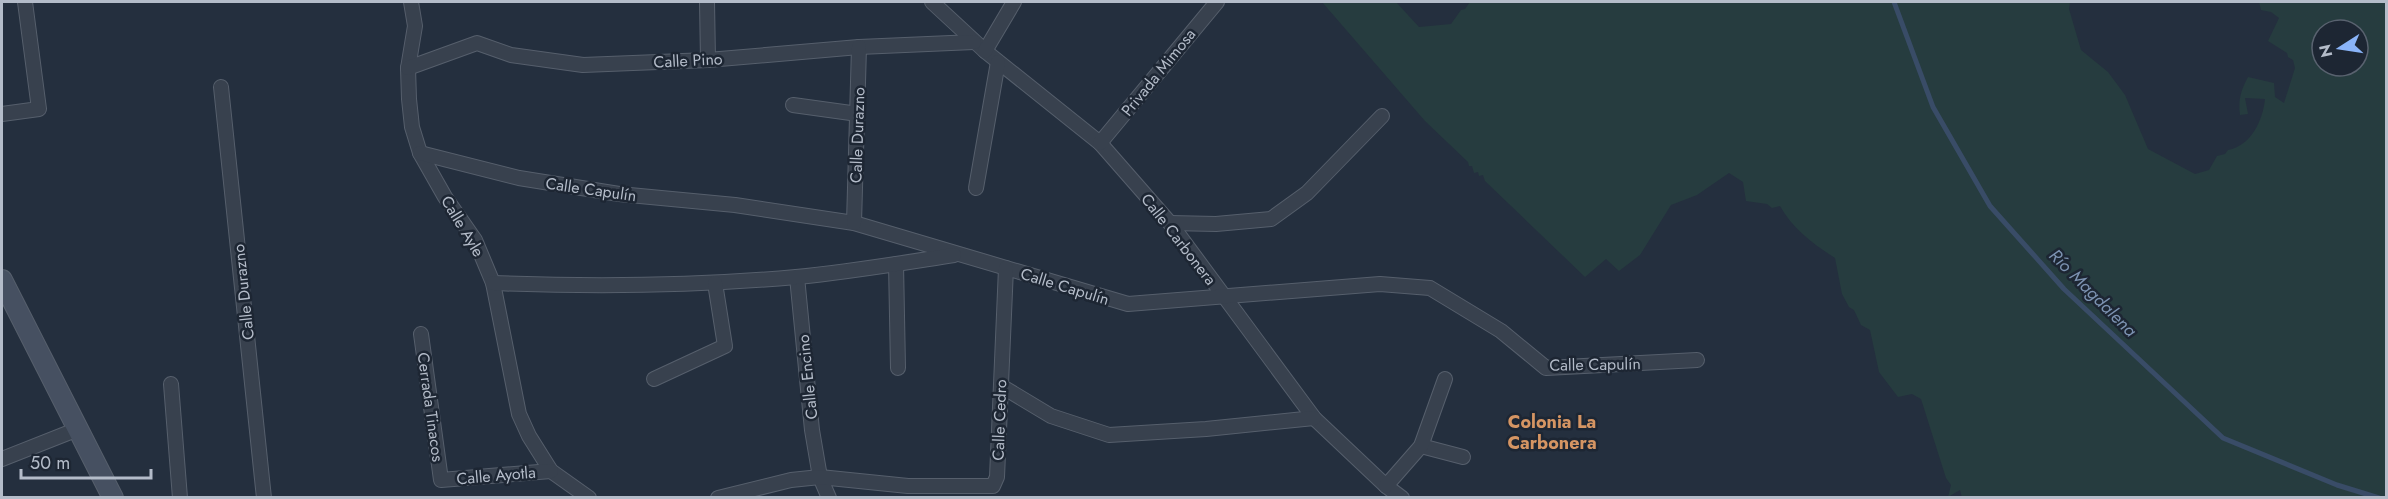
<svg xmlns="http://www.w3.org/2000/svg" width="2388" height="499" viewBox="0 0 2388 499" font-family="Jost,sans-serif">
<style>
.green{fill:#263c3f;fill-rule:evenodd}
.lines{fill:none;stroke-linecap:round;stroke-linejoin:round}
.stream{stroke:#394c67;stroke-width:5}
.minor-casing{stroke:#565f6c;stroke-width:16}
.secondary-casing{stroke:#565f6c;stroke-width:22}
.minor{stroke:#38414e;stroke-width:14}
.secondary{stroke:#465061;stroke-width:20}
.labels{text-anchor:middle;stroke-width:5;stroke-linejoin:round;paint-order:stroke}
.street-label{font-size:16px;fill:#b4bcc9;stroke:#1d2633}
.water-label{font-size:18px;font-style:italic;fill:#7c92b1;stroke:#1d2633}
.neighbourhood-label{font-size:18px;font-weight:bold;fill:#d59563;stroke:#1d2633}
</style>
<rect width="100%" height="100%" fill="#242f3e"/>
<path class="green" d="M1322,2H1396L1419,27L1451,24L1461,10L1465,9L1470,2H2070L2069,9L2081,50L2108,72L2125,95L2148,149L2195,174L2209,170L2217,156L2225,154L2228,150C2251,146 2263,120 2265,99L2245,98L2248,114L2240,115C2238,100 2241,90 2248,77L2274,83L2275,97L2284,103L2295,68L2293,60L2288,57L2287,53L2268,41L2279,18L2271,12L2261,10L2259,2H2386V497L1962,498L1960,490L1948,497L1951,485L1946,478L1921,399L1912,394L1898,397L1879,372L1870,330L1861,325L1854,310L1849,307L1842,294L1835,258C1813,244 1792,228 1780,206L1772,208L1767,204L1746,201L1743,182L1729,173L1697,195L1671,205L1640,255L1619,271L1606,259L1585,277L1485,181L1483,175L1479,176L1478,172L1474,173L1472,166H1469L1468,162L1425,121ZM2322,30H2358V66H2322Z"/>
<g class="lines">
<polyline class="stream" points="1894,2 1933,107 1990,206 2064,289 2223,438 2337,485 2379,498"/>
<defs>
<g id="minor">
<polyline points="411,2 415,26 408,68 409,99 412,127 420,153 445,197 475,240 493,283 519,414 529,436 551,471 589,498"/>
<polyline points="707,2 708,60"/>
<polyline points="932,2 985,51 1100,143 1170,223 1314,418 1386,486 1402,498"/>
<polyline points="985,51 1014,2"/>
<polyline points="408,68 477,43 511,55 583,65 708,60 859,47 974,42"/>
<polyline points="221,87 264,498"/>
<polyline points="793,105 858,114"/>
<polyline points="2,114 39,109 25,2"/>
<polyline points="1100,143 1217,2"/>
<polyline points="420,153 519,178 619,194 735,205 854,223 1128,304 1380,284 1430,288 1501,331 1546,368 1697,360"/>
<polyline points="976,188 998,62"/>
<polyline points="854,223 859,47"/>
<polyline points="1170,223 1216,224 1271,219 1307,193 1382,116"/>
<polyline points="896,264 898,368"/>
<polyline points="797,277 812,430 820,477 829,498"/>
<path d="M493,283C594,287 695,286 796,277C849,272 902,263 954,255"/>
<polyline points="421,334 441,480 551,471"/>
<polyline points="654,379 725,346 715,283"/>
<polyline points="171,384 180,498"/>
<polyline points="1001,386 1051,416 1109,435 1206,429 1314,418"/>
<polyline points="1421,446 1463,457"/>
<polyline points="2,459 78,429"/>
<polyline points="1386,486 1421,446 1445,379"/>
<polyline points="718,498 791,480 820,477 908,486 993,486 997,477 1006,268"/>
</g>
<polyline id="secondary" points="2,280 113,498"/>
</defs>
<use href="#minor" class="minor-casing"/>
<use href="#secondary" class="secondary-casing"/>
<use href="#minor" class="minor"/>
<use href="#secondary" class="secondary"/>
</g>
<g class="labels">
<g class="street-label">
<text transform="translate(688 60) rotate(-3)" y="6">Calle Pino</text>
<text transform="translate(1158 72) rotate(-51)" y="6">Privada Mimosa</text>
<text transform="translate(857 135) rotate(-88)" y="6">Calle Durazno</text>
<text transform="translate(591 189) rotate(8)" y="6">Calle Capulín</text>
<text transform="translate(463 226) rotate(59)" y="6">Calle Ayle</text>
<text transform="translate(1179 239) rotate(52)" y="6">Calle Carbonera</text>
<text transform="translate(1065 286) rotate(17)" y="6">Calle Capulín</text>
<text transform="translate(243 292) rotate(-96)" y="6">Calle Durazno</text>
<text transform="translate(1595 364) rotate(-1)" y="6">Calle Capulín</text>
<text transform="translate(807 377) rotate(-96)" y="6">Calle Encino</text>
<text transform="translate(431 407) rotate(82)" y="6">Cerrada Tinacos</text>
<text transform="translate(999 420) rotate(-88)" y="6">Calle Cedro</text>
<text transform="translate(496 475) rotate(-5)" y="6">Calle Ayotla</text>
</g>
<g class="water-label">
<text transform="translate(2093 293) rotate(45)" y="6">Río Magdalena</text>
</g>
<g class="neighbourhood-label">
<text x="1552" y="428">Colonia La<tspan x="1552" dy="21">Carbonera</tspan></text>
</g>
</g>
<rect width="2388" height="499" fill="none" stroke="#b4bcc9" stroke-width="6"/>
<g transform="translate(2340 48) rotate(258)"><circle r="28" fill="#1d2633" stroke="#59626f" stroke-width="1.5"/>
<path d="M0-4.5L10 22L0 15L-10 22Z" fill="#8ab4f8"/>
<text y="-9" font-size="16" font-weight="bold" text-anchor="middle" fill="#b4bcc9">N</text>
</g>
<path d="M21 469v9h130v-9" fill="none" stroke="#b4bcc9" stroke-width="3"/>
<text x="30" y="469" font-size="18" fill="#b4bcc9" stroke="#1d2633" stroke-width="4.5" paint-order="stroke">50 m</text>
</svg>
